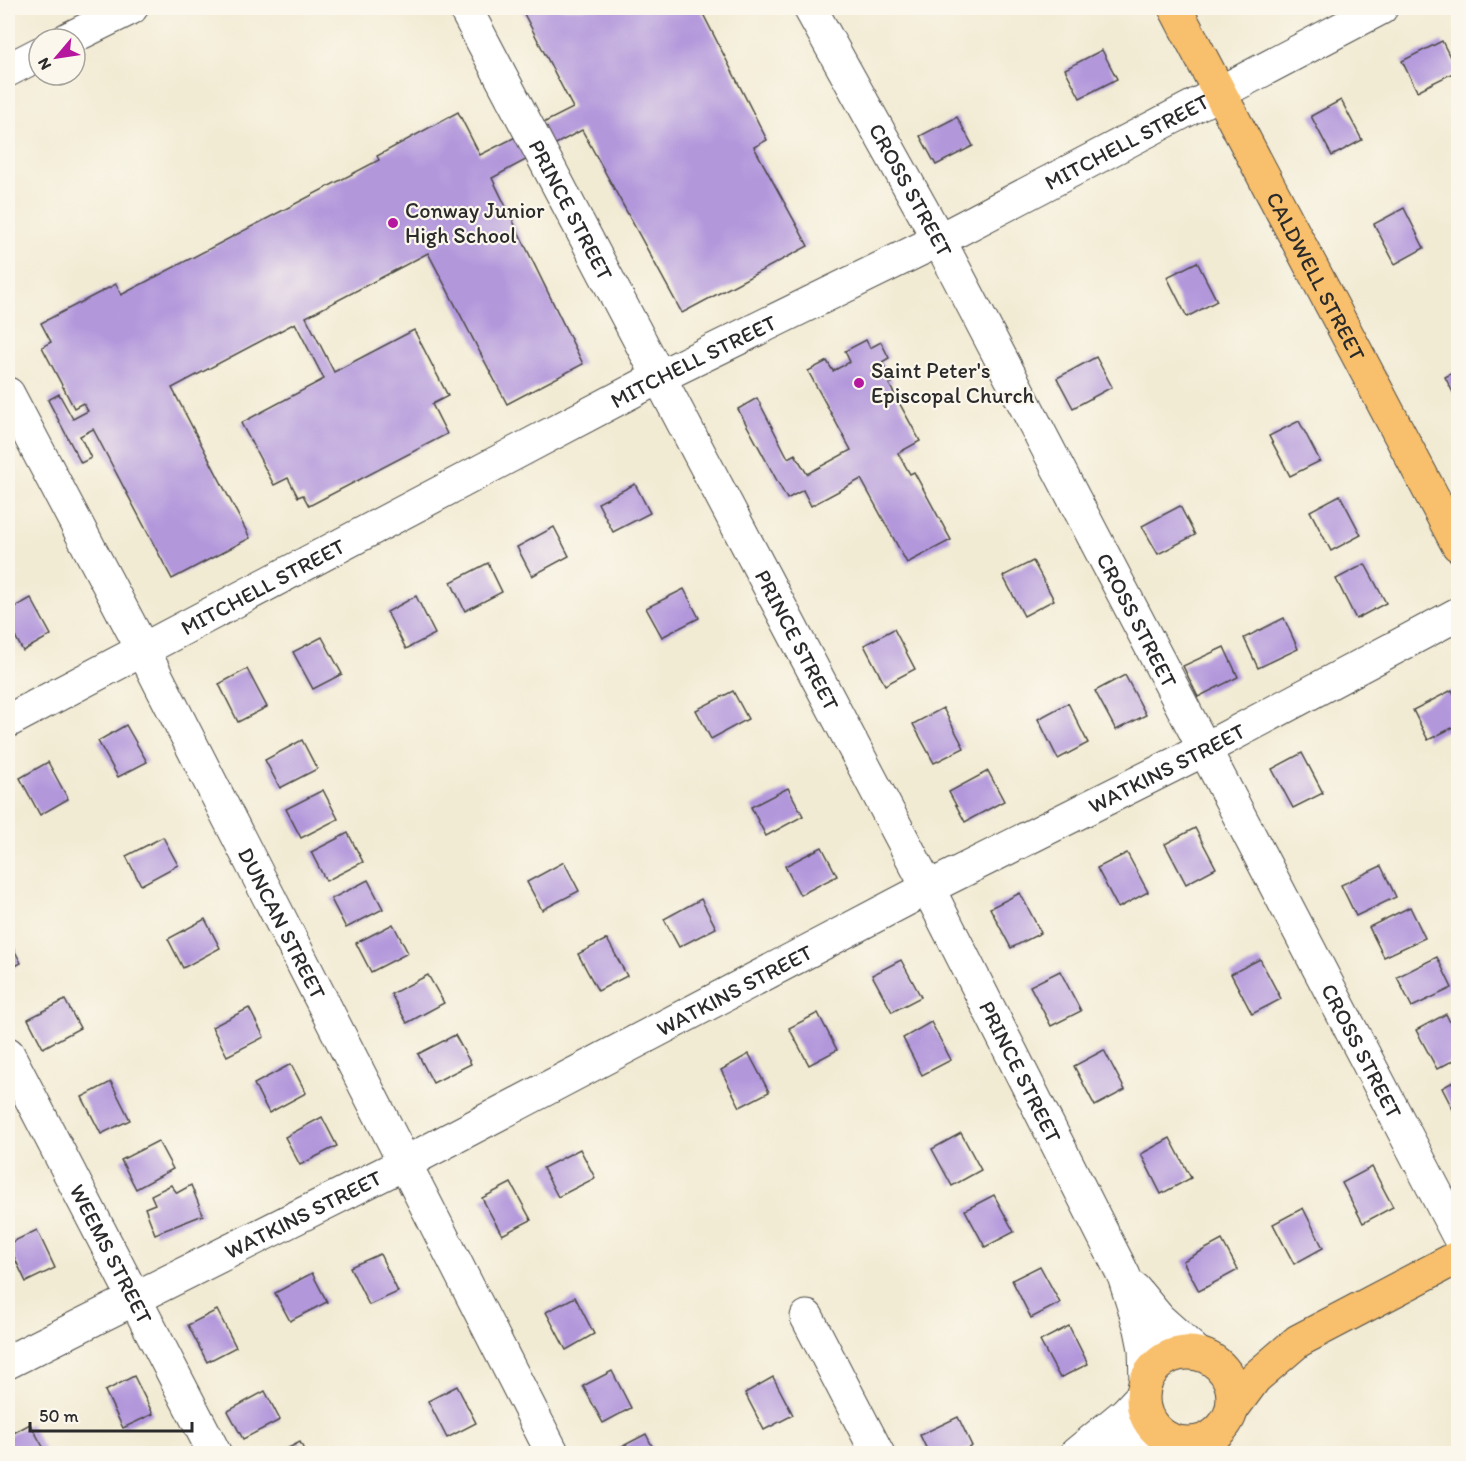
<svg xmlns="http://www.w3.org/2000/svg" width="1466" height="1461" viewBox="0 0 1466 1461" font-family="Itim,sans-serif">
<style>
.building{fill:#b297db}
.lines{fill:none;stroke-linecap:round;stroke-linejoin:round}
.minor-casing{stroke:#494844;stroke-width:35}
.major-casing{stroke:#494844;stroke-width:35}
.minor{stroke:#fff;stroke-width:33}
.major{stroke:#f8bf6c;stroke-width:33}
.poi-dot{fill:#b5179e;stroke:#fbf7ec;stroke-width:2}
.labels{text-anchor:middle;stroke-width:4.5;stroke-linejoin:round;paint-order:stroke}
.street-label{font-size:22px;fill:#2b2b2b;stroke:#fbf7ec}
.poi-label{font-size:22px;fill:#2b2b2b;stroke:#fbf7ec;text-anchor:start}
</style>
<rect width="100%" height="100%" fill="#fbf7ec"/>
<filter id="ink" filterUnits="userSpaceOnUse"><feTurbulence type="fractalNoise" baseFrequency=".0167" numOctaves="2"/><feDisplacementMap in="SourceGraphic" scale="12" xChannelSelector="R" yChannelSelector="G"/><feConvolveMatrix kernelMatrix="1 2 1 2 8 2 1 2 1" color-interpolation-filters="sRGB"/></filter>
<filter id="wash" filterUnits="userSpaceOnUse"><feTurbulence type="fractalNoise" baseFrequency=".008" numOctaves="4" result="noise"/><feDisplacementMap in="SourceGraphic" scale="24" xChannelSelector="R" yChannelSelector="G"/><feGaussianBlur stdDeviation="1.35" result="paint"/><feColorMatrix in="noise" values="0 0 0 0 0 0 0 0 0 0 0 0 0 0 0 0 0 1.4 0 .05"/><feComposite in="paint" operator="in"/></filter>
<g filter="url(#wash)">
<rect width="100%" height="100%" fill="#f2ebd4"/>
<g id="blocks">
<g class="building">
<polygon points="521,8 700,8 767,140 754,147 808,246 682,313 582,130 492,178 583,364 507,404 428,253 306,317 334,372 414,330 448,396 432,404 447,434 309,506 303,495 298,497 288,478 274,485 241,423 324,379 295,323 172,388 250,538 172,579 93,429 80,436 91,458 81,463 48,400 59,394 73,419 88,411 83,403 74,408 42,347 51,342 41,323 116,284 121,295 379,160 377,156 458,112 480,155 573,108"/>
<polygon points="1442,41 1457,71 1417,91 1402,61"/>
<polygon points="1102,50 1117,79 1080,98 1065,69"/>
<polygon points="1341,100 1362,140 1332,156 1311,116"/>
<polygon points="957,117 973,146 936,165 920,136"/>
<polygon points="1404,208 1424,248 1395,264 1374,224"/>
<polygon points="1197,262 1217,301 1187,317 1167,277"/>
<polygon points="866,340 870,348 881,342 889,358 882,362 893,382 889,384 920,441 898,453 910,474 914,472 951,540 907,563 861,479 811,506 803,490 787,499 738,409 757,398 788,458 795,454 807,474 851,450 808,371 827,361 833,371 850,362 845,351"/>
<polygon points="1096,357 1112,387 1073,408 1057,378"/>
<polygon points="1458,370 1458,402 1445,377"/>
<polygon points="1299,421 1320,461 1290,476 1269,436"/>
<polygon points="635,484 650,513 613,532 598,503"/>
<polygon points="1340,495 1361,535 1331,551 1310,511"/>
<polygon points="1180,506 1195,535 1158,554 1142,526"/>
<polygon points="554,527 569,556 532,576 517,547"/>
<polygon points="1033,561 1054,600 1024,616 1003,576"/>
<polygon points="488,563 502,592 465,611 451,582"/>
<polygon points="1365,564 1386,603 1356,619 1336,579"/>
<polygon points="684,589 699,618 662,637 646,608"/>
<polygon points="416,596 435,634 406,649 387,612"/>
<polygon points="31,598 51,635 23,651 8,623 8,611"/>
<polygon points="1284,618 1298,649 1258,668 1244,638"/>
<polygon points="894,629 915,669 885,685 864,645"/>
<polygon points="322,637 342,674 313,689 293,652"/>
<polygon points="1224,647 1238,677 1198,697 1183,666"/>
<polygon points="247,669 267,707 238,722 219,684"/>
<polygon points="1125,675 1146,715 1116,730 1095,691"/>
<polygon points="1452,690 1458,702 1458,725 1428,740 1413,710"/>
<polygon points="733,691 748,719 711,739 696,710"/>
<polygon points="1068,703 1088,743 1058,759 1038,719"/>
<polygon points="943,708 964,748 934,763 913,724"/>
<polygon points="126,725 147,762 118,777 98,741"/>
<polygon points="302,740 317,769 280,788 265,760"/>
<polygon points="1302,753 1323,793 1293,808 1272,769"/>
<polygon points="48,762 68,799 40,815 20,778"/>
<polygon points="988,771 1004,801 965,822 949,792"/>
<polygon points="788,788 803,816 766,836 751,807"/>
<polygon points="323,790 338,819 301,838 286,809"/>
<polygon points="1195,828 1216,868 1186,884 1165,844"/>
<polygon points="348,833 363,862 326,881 311,852"/>
<polygon points="163,837 178,865 141,885 126,856"/>
<polygon points="822,847 837,876 800,895 785,866"/>
<polygon points="1127,853 1148,892 1118,908 1097,868"/>
<polygon points="564,862 579,891 542,910 527,882"/>
<polygon points="1381,866 1396,897 1356,916 1341,885"/>
<polygon points="368,880 383,909 346,928 331,899"/>
<polygon points="1020,893 1041,933 1011,948 990,908"/>
<polygon points="701,899 716,928 679,947 664,919"/>
<polygon points="1410,907 1425,938 1384,957 1369,927"/>
<polygon points="205,919 220,948 183,968 168,939"/>
<polygon points="393,924 408,953 371,972 356,943"/>
<polygon points="8,938 21,963 8,970"/>
<polygon points="607,939 627,976 598,991 578,954"/>
<polygon points="1437,957 1452,988 1412,1007 1397,977"/>
<polygon points="1260,959 1281,999 1252,1014 1231,974"/>
<polygon points="901,960 921,997 892,1012 872,975"/>
<polygon points="1060,971 1081,1011 1051,1026 1030,986"/>
<polygon points="428,975 444,1003 407,1023 391,994"/>
<polygon points="65,1000 80,1028 43,1048 28,1019"/>
<polygon points="249,1008 264,1037 227,1056 212,1027"/>
<polygon points="818,1013 837,1050 809,1065 789,1028"/>
<polygon points="1446,1014 1458,1039 1458,1058 1437,1069 1416,1030"/>
<polygon points="931,1022 951,1060 922,1075 903,1038"/>
<polygon points="455,1035 471,1064 433,1083 418,1054"/>
<polygon points="1104,1050 1125,1090 1095,1106 1074,1066"/>
<polygon points="749,1054 769,1092 740,1107 721,1070"/>
<polygon points="291,1064 306,1093 269,1113 254,1084"/>
<polygon points="1458,1079 1458,1119 1442,1088"/>
<polygon points="111,1082 130,1120 101,1134 82,1097"/>
<polygon points="322,1117 337,1146 300,1165 285,1137"/>
<polygon points="961,1133 981,1170 952,1186 932,1149"/>
<polygon points="1170,1138 1191,1178 1161,1194 1141,1154"/>
<polygon points="158,1141 173,1169 136,1189 121,1160"/>
<polygon points="580,1149 595,1178 558,1197 543,1168"/>
<polygon points="1372,1167 1393,1207 1363,1223 1342,1183"/>
<polygon points="511,1183 531,1220 502,1235 482,1198"/>
<polygon points="171,1185 177,1193 191,1185 203,1215 155,1234 145,1208 155,1204 151,1195"/>
<polygon points="994,1195 1014,1232 985,1247 965,1210"/>
<polygon points="1303,1208 1323,1248 1294,1264 1273,1224"/>
<polygon points="37,1230 55,1268 26,1282 8,1244"/>
<polygon points="1222,1240 1238,1270 1199,1291 1183,1261"/>
<polygon points="380,1254 398,1292 369,1305 350,1267"/>
<polygon points="1040,1266 1060,1303 1031,1318 1012,1280"/>
<polygon points="312,1273 327,1302 290,1321 275,1293"/>
<polygon points="575,1297 594,1334 566,1350 546,1312"/>
<polygon points="217,1310 236,1347 207,1362 188,1325"/>
<polygon points="1069,1326 1088,1364 1060,1378 1040,1341"/>
<polygon points="612,1371 631,1408 603,1423 583,1386"/>
<polygon points="134,1376 153,1414 123,1428 105,1391"/>
<polygon points="773,1377 793,1415 764,1430 745,1393"/>
<polygon points="457,1386 476,1423 447,1438 428,1401"/>
<polygon points="265,1391 280,1420 243,1439 228,1411"/>
<polygon points="958,1417 972,1446 957,1454 929,1454 920,1435"/>
<polygon points="30,1424 46,1452 8,1454 8,1436"/>
<polygon points="646,1434 656,1454 619,1454 617,1449"/>
<polygon points="300,1442 306,1454 277,1454"/>
</g>
</g>
</g>
<g filter="url(#ink)">
<use href="#blocks" fill-opacity="0" stroke="#494844" stroke-width="1.5"/>
<g class="lines">
<defs>
<g id="minor">
<path id="s1" d="M465,8L928,888L1124,1276L1141,1329L1145,1349L1146,1381"/>
<path id="s2" d="M810,8L939,240L1458,1235"/>
<polyline points="68,39 131,8"/>
<polyline points="8,70 39,54"/>
<path id="s3" d="M8,394L143,650L553,1454"/>
<path id="s4" d="M8,721L659,377L939,240L1381,8"/>
<path id="s5" d="M8,1054L215,1454"/>
<polyline points="1134,1289 1159,1319 1197,1353"/>
<polyline points="807,1317 878,1454"/>
<path id="s6" d="M8,1362L405,1163L928,888L1205,749L1458,614"/>
<polyline points="1076,1454 1126,1413 1142,1396"/>
<polyline points="1092,1454 1141,1439 1163,1436"/>
</g>
<g id="major">
<path id="s7" d="M1175,8L1458,545"/>
<circle cx="1188" cy="1398" r="45"/>
<polyline points="1232,1409 1255,1378 1298,1341 1458,1257"/>
</g>
</defs>
<use href="#minor" class="minor-casing"/>
<use href="#major" class="major-casing"/>
<use href="#minor" class="minor"/>
<use href="#major" class="major"/>
</g>
</g>
<g class="poi-dot">
<circle cx="393" cy="223" r="6"/>
<circle cx="859" cy="383" r="6"/>
</g>
<g class="labels">
<g class="street-label">
<text dy="8" stroke="none"><textPath href="#s4" startOffset="1260">MITCHELL STREET</textPath></text>
<text dy="8" stroke="none"><textPath href="#s2" startOffset="208">CROSS STREET</textPath></text>
<text dy="8" stroke="none"><textPath href="#s1" startOffset="228">PRINCE STREET</textPath></text>
<text dy="8" stroke="none"><textPath href="#s7" startOffset="303">CALDWELL STREET</textPath></text>
<text dy="8" stroke="none"><textPath href="#s4" startOffset="774">MITCHELL STREET</textPath></text>
<text dy="8" stroke="none"><textPath href="#s4" startOffset="288">MITCHELL STREET</textPath></text>
<text dy="8" stroke="none"><textPath href="#s2" startOffset="694">CROSS STREET</textPath></text>
<text dy="8" stroke="none"><textPath href="#s1" startOffset="714">PRINCE STREET</textPath></text>
<text dy="8" stroke="none"><textPath href="#s6" startOffset="1302">WATKINS STREET</textPath></text>
<text dy="8" stroke="none"><textPath href="#s3" startOffset="596">DUNCAN STREET</textPath></text>
<text dy="8" stroke="none"><textPath href="#s6" startOffset="816">WATKINS STREET</textPath></text>
<text dy="8" stroke="none"><textPath href="#s2" startOffset="1180">CROSS STREET</textPath></text>
<text dy="8" stroke="none"><textPath href="#s1" startOffset="1200">PRINCE STREET</textPath></text>
<text dy="8" stroke="none"><textPath href="#s6" startOffset="330">WATKINS STREET</textPath></text>
<text dy="8" stroke="none"><textPath href="#s5" startOffset="225">WEEMS STREET</textPath></text>
</g>
<g class="poi-label">
<text x="405" y="218">Conway Junior<tspan x="405" dy="25">High School</tspan></text>
<text x="871" y="378">Saint Peter's<tspan x="871" dy="25">Episcopal Church</tspan></text>
</g>
</g>
<rect width="1466" height="1461" fill="none" stroke="#fbf7ec" stroke-width="30"/>
<g transform="translate(57 57) rotate(241)"><circle r="28" fill="#fbf7ec" stroke="#a8a59f" stroke-width="1.5"/>
<path d="M0-4.5L10 22L0 15L-10 22Z" fill="#b5179e"/>
<text y="-9" font-size="16" font-weight="bold" text-anchor="middle" fill="#2b2b2b">N</text>
</g>
<path d="M30 1422v9h162v-9" fill="none" stroke="#2b2b2b" stroke-width="3"/>
<text x="39" y="1422" font-size="18" fill="#2b2b2b" stroke="#fbf7ec" stroke-width="4.5" paint-order="stroke">50 m</text>
</svg>
